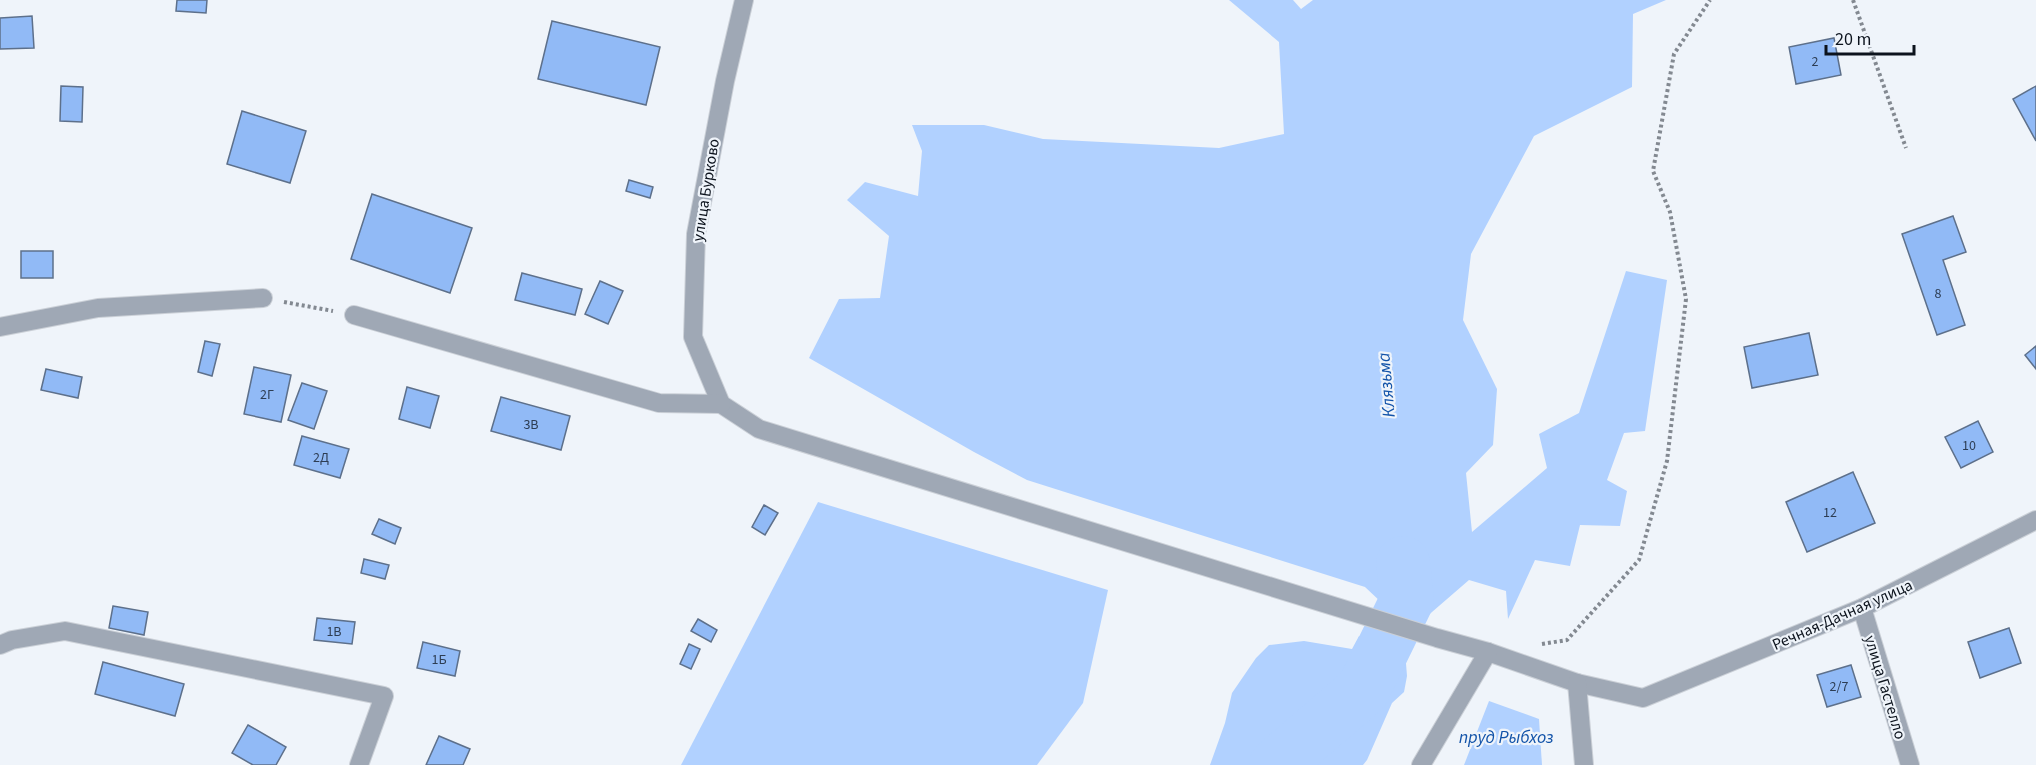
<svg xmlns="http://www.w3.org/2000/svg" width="2036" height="765" viewBox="0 0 2036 765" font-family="'Source Sans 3',sans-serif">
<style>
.water{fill:#b1d1ff}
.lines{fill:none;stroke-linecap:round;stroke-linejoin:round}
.river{stroke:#b1d1ff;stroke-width:54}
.building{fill:#91baf6;stroke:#5d708b;stroke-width:1.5}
.minor-casing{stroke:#cbd0d7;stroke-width:20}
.path{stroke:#838991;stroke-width:4;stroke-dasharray:3 3;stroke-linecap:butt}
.minor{stroke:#9fa8b5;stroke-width:18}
.labels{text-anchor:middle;stroke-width:4.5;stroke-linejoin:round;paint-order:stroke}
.number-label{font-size:14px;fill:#2d3d53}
.street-label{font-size:16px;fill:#0c131d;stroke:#eff4fa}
.water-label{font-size:18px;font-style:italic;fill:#1253a9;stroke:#eff4fa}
</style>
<rect width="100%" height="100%" fill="#eff4fa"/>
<g class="water">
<polygon points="1229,0 1293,0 1301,9 1313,0 1666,0 1633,14 1632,87 1534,136 1471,254 1463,320 1497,389 1493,445 1466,473 1472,532 1547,468 1539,434 1579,413 1626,271 1667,280 1645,431 1624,433 1607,480 1627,491 1620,526 1580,525 1570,566 1535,560 1508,619 1506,591 1469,580 1417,625 1398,618 1365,587 1027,480 974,452 809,358 839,299 880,298 889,236 847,200 865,182 918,196 922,151 912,125 984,125 1043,139 1219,148 1284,134 1279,42"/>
<polygon points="818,502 1108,590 1083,703 1037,765 681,765"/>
<polygon points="1359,636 1405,651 1407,676 1404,692 1392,703 1367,760 1363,765 1210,765 1225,723 1232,693 1256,658 1269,645 1304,641 1352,649"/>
<polygon points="1489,701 1539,719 1542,765 1464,765"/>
</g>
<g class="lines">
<polyline class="river" points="1276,765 1363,690 1407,600 1403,563"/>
</g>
<g class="building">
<polygon points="177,0 207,0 206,13 176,11"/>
<polygon points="32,16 34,48 0,49 0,18"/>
<polygon points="552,21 660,47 646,105 538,79"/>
<polygon points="1834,38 1841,75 1796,84 1789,47"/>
<polygon points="61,86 83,87 82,122 60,121"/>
<polygon points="2036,86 2036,141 2013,99"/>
<polygon points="242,111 306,131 290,183 227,164"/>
<polygon points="629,180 653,187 650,198 626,191"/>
<polygon points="372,194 472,228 450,293 351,259"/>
<polygon points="1953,216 1966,252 1943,260 1965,325 1937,335 1902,234"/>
<rect x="21" y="251" width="32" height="27"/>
<polygon points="522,273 582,289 575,315 515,300"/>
<polygon points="600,281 623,291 608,324 585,314"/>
<polygon points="1809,333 1818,375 1752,388 1744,347"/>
<polygon points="205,341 220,344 212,376 198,372"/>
<polygon points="2036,346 2036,369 2025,355"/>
<polygon points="254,367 291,375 281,422 244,414"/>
<polygon points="46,369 82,377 78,398 41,390"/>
<polygon points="302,383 327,391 314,429 288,420"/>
<polygon points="407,387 439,396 430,428 399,419"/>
<polygon points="501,397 570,416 561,450 491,431"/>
<polygon points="1978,421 1993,452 1961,468 1945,437"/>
<polygon points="302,436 349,449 340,478 294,465"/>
<polygon points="1853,472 1875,523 1807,552 1786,502"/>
<polygon points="764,505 778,513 765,535 752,527"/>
<polygon points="379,519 401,528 395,544 372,534"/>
<polygon points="364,559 389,565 385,579 361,573"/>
<polygon points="113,606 148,612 144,635 109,628"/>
<polygon points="317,618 355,622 352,644 314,640"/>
<polygon points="698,619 717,630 711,642 691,631"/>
<polygon points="2009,628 2021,663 1980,678 1968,642"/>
<polygon points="423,642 460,651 455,676 417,668"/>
<polygon points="689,644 700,649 691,669 680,664"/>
<polygon points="103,662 184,684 175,716 95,694"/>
<polygon points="1851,665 1861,697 1827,707 1817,675"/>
<polygon points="248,725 286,747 276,765 253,765 232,753"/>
<polygon points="439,736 470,749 463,765 426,765"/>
</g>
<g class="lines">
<defs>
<g id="minor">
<polyline points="744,0 725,81 696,234 693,337 721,404 759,429 1437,638 1488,652 1577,683 1643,698 1862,608 2036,520"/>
<polyline points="354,315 659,403 721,404"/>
<polyline points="0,327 98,308 263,298"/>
<polyline points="1862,608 1910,765"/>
<polyline points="0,645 12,640 65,631 384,696 359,765"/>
<polyline points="1577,683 1584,765"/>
<polyline points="1421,765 1488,652"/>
</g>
</defs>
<use href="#minor" class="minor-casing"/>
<g class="path">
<polyline points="1853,0 1906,148"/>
<polyline points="284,302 333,311"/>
<polyline points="1542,644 1567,640 1639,560 1667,461 1686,299 1670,212 1653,171 1674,54 1710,0"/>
</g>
<use href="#minor" class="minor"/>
</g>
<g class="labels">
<g class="number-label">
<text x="1815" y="66">2</text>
<text x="1938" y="298">8</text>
<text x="267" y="399">2Г</text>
<text x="531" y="429">3В</text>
<text x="1969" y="450">10</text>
<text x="321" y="462">2Д</text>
<text x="1830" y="517">12</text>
<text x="334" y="636">1В</text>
<text x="439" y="664">1Б</text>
<text x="1839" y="691">2/7</text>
</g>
<g class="street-label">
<text transform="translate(705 190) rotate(-81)" y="6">улица Бурково</text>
<text transform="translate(1842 614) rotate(-24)" y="6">Речная-Дачная улица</text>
<text transform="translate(1886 687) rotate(73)" y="6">улица Гастелло</text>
</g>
<g class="water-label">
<text transform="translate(1386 385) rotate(-95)" y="6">Клязьма</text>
<text x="1506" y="743">пруд Рыбхоз</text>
</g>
</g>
<path d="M1826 45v9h88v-9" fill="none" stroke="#0c131d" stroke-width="3"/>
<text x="1835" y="45" font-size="18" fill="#0c131d" stroke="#eff4fa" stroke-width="4.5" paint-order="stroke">20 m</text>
</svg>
